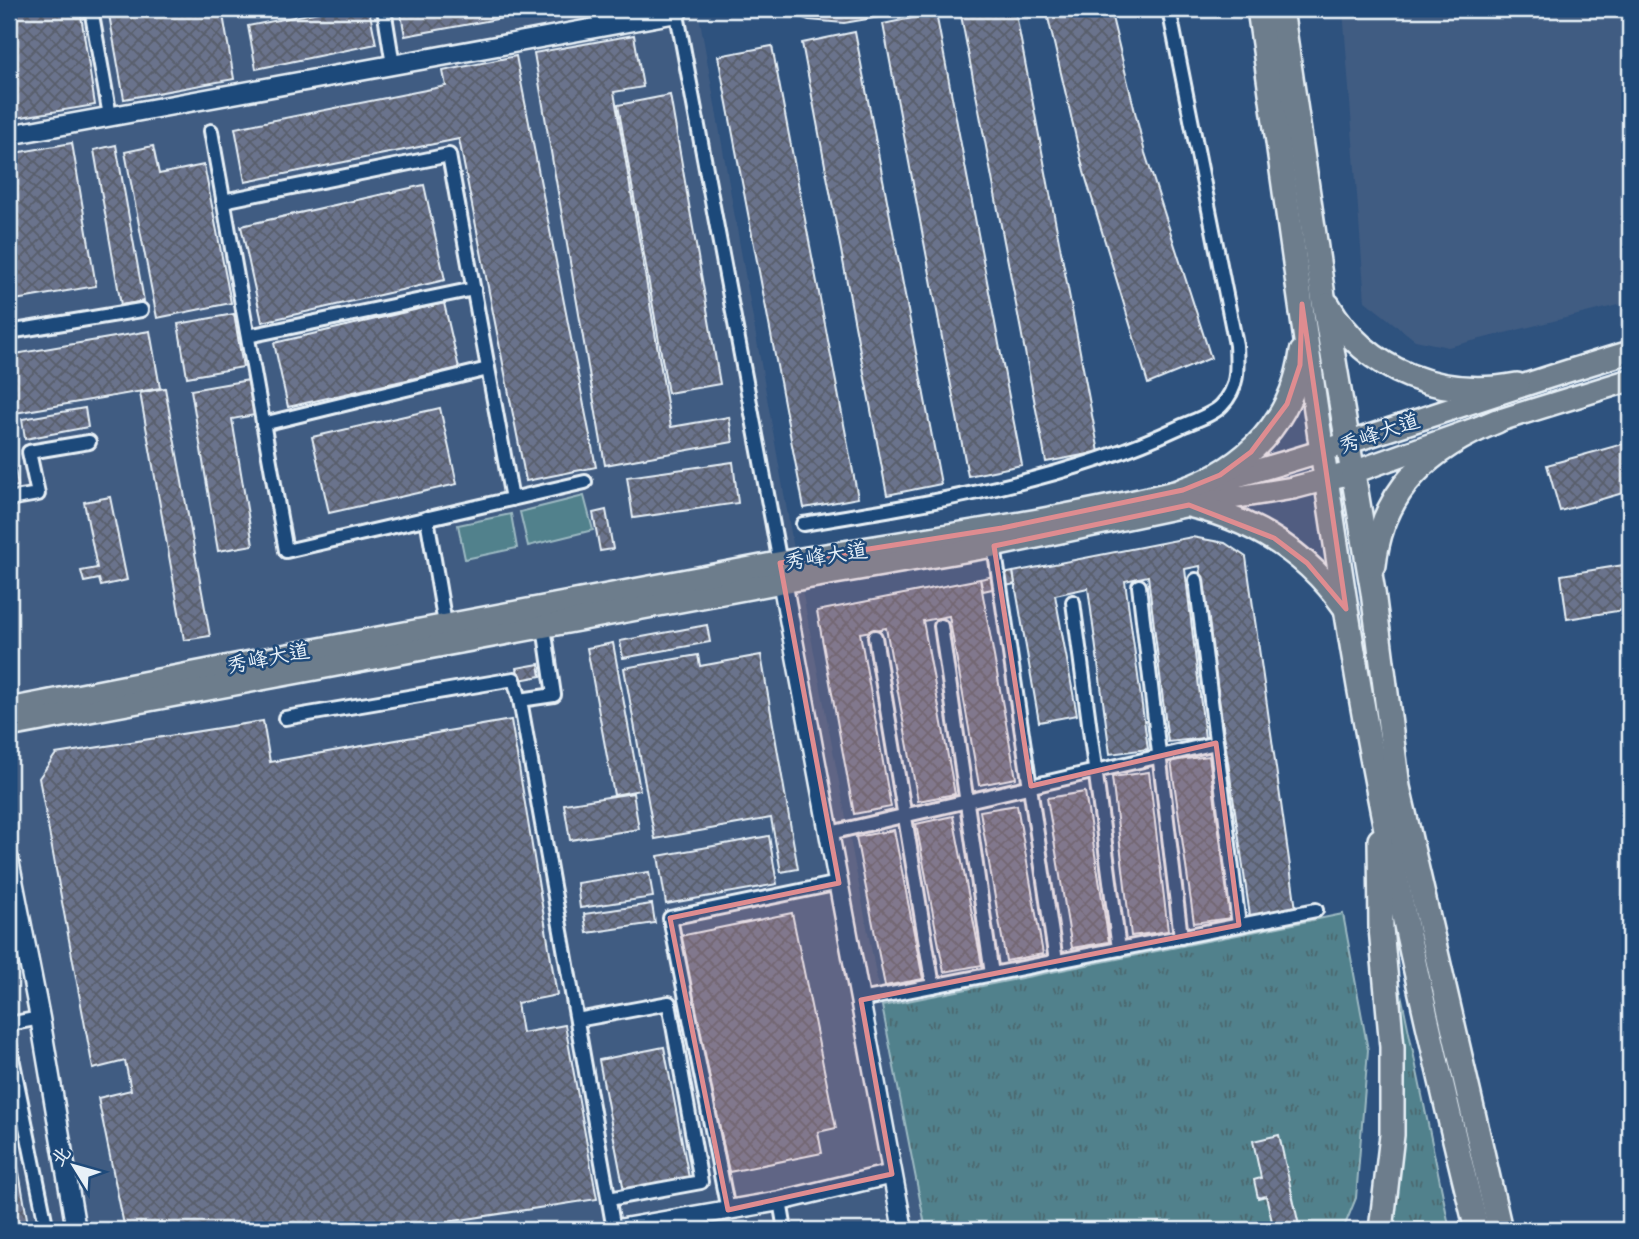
<svg xmlns="http://www.w3.org/2000/svg" width="1639" height="1239" viewBox="0 0 1639 1239" font-family="'Patrick Hand','LXGW WenKai TC',sans-serif">
<style>
.built{fill:#405c82}
.grass{fill:url(#grass-tufts);stroke:#9cb9c2;stroke-width:2}
.green{fill:#51818c;stroke:#9cb9c2;stroke-width:2}
.building{fill:url(#building-cross-hatch);stroke:#e8f1f8;stroke-width:2}
.lines{fill:none;stroke-linecap:round;stroke-linejoin:round}
.street-casing{stroke:#e8f1f8;stroke-width:18}
.secondary-casing{stroke:#e8f1f8;stroke-width:23}
.primary-casing{stroke:#e8f1f8;stroke-width:26}
.highway-casing{stroke:#e8f1f8;stroke-width:28}
.street{stroke:#1f4a7a;stroke-width:12}
.secondary{stroke:#1f4a7a;stroke-width:18}
.primary{stroke:#6d7d8c;stroke-width:21}
.highway{stroke:#6d7d8c;stroke-width:23}
.marked{fill:#df8c90;fill-opacity:0.2;stroke:#df8c90;stroke-width:5;stroke-linejoin:round}
.labels{text-anchor:middle;stroke-width:5;stroke-linejoin:round;paint-order:stroke}
.street-label{font-size:21px;fill:#e8f1f8;stroke:#1f4a7a}
</style>
<defs>
<pattern id="grass-tufts" width="24" height="20" patternUnits="userSpaceOnUse" patternTransform="scale(1.75)"><rect width="24" height="20" fill="#51818c"/><path d="M3 7l-1-3M5 7V3M7 7l1-3M15 17l-1-3M17 17v-4M19 17l1-3" fill="none" stroke="#4c676e"/></pattern>
<pattern id="building-cross-hatch" width="8" height="8" patternUnits="userSpaceOnUse" patternTransform="scale(1.75)"><rect width="8" height="8" fill="#6b738c"/><path d="M0 0l8 8M0 8l8-8" fill="none" stroke="#585e6b"/></pattern>
</defs>
<rect width="100%" height="100%" fill="#2e527e"/>
<filter id="ink" filterUnits="userSpaceOnUse"><feTurbulence type="fractalNoise" baseFrequency=".0143" numOctaves="2"/><feDisplacementMap in="SourceGraphic" scale="14" xChannelSelector="R" yChannelSelector="G"/><feConvolveMatrix kernelMatrix="1 2 1 2 8 2 1 2 1" color-interpolation-filters="sRGB"/></filter>
<g filter="url(#ink)">
<g class="built">
<polygon points="9,9 698,9 791,533 882,1005 1343,914 1368,1050 1356,1198 1343,1230 9,1230"/>
<polygon points="1343,9 1628,9 1630,17 1630,302 1448,347 1415,340 1365,301"/>
</g>
<g class="grass">
<polygon points="1343,914 1368,1050 1356,1198 1343,1230 926,1230 882,1006"/>
<polygon points="1400,989 1450,1230 1387,1230 1402,1140"/>
</g>
<g class="green">
<polygon points="584,496 593,530 528,546 520,512"/>
<polygon points="511,514 517,548 465,559 458,525"/>
</g>
<g class="building">
<polygon points="9,9 80,9 95,105 9,119"/>
<polygon points="108,9 222,9 234,79 124,99"/>
<polygon points="334,9 369,9 376,44 256,69 248,26"/>
<polygon points="400,9 506,9 508,17 405,36"/>
<polygon points="776,9 901,9 879,17 844,23 809,20"/>
<polygon points="1015,9 1099,452 1046,462 960,10"/>
<polygon points="1046,9 1110,9 1145,153 1211,358 1148,384 1084,172"/>
<polygon points="936,13 1022,465 968,476 883,24"/>
<polygon points="855,32 941,484 887,495 802,43"/>
<polygon points="634,35 643,87 614,92 671,427 729,417 733,442 605,465 534,53"/>
<polygon points="772,46 858,498 804,508 718,56"/>
<polygon points="516,56 596,467 526,481 459,139 245,182 235,128 446,86 443,71"/>
<polygon points="670,95 720,384 668,393 618,105"/>
<polygon points="72,143 96,286 9,301 9,154"/>
<polygon points="116,145 144,301 121,305 94,150"/>
<polygon points="153,146 159,174 204,165 231,303 157,318 125,152"/>
<polygon points="424,185 445,280 262,322 241,226"/>
<polygon points="444,303 459,368 288,407 274,343"/>
<polygon points="234,314 243,367 187,377 178,324"/>
<polygon points="150,331 160,388 9,414 9,355"/>
<polygon points="249,380 255,415 232,419 253,545 218,551 191,390"/>
<polygon points="165,388 210,636 184,640 140,393"/>
<polygon points="85,408 88,427 25,439 22,419"/>
<polygon points="440,408 457,484 329,513 312,437"/>
<polygon points="9,436 18,486 9,488"/>
<polygon points="1630,442 1630,491 1560,511 1547,465"/>
<polygon points="733,462 738,503 633,518 627,477"/>
<polygon points="110,497 127,580 101,586 99,579 84,582 81,571 97,568 84,502"/>
<polygon points="606,510 613,549 600,551 593,513"/>
<polygon points="1192,537 1225,543 1246,557 1296,909 1250,916 1200,566 1185,569 1205,738 1168,742 1148,576 1125,581 1148,749 1110,754 1088,588 1055,595 1077,715 1039,722 1013,572"/>
<polygon points="1630,564 1630,609 1567,619 1561,575"/>
<polygon points="1013,572 1015,584 983,591 980,579"/>
<polygon points="980,579 1016,778 979,785 949,616 923,621 955,794 918,801 886,628 860,633 891,807 854,814 817,611"/>
<polygon points="707,625 710,642 623,658 620,641"/>
<polygon points="613,643 640,790 614,795 587,648"/>
<polygon points="698,655 700,666 761,655 798,869 781,872 771,818 655,839 624,668"/>
<polygon points="539,664 541,676 519,680 517,668"/>
<polygon points="511,720 557,995 517,1003 522,1033 565,1025 597,1199 395,1230 125,1230 98,1098 131,1090 125,1061 93,1069 39,778 56,754 263,721 270,762"/>
<polygon points="1209,756 1231,918 1194,923 1171,761"/>
<polygon points="1149,772 1168,931 1131,936 1112,777"/>
<polygon points="1085,792 1109,942 1072,948 1047,798"/>
<polygon points="633,793 639,829 570,840 564,804"/>
<polygon points="1017,805 1043,954 1006,961 980,811"/>
<polygon points="953,816 982,965 944,972 916,824"/>
<polygon points="894,830 923,979 885,986 856,837"/>
<polygon points="769,836 777,884 666,904 658,856"/>
<polygon points="649,872 653,897 580,908 577,883"/>
<polygon points="652,904 655,923 587,933 584,914"/>
<polygon points="792,913 836,1128 818,1132 822,1153 729,1172 680,936"/>
<polygon points="664,1047 689,1178 624,1191 599,1060"/>
<polygon points="9,1114 29,1230 9,1230"/>
<polygon points="1279,1135 1300,1230 1274,1230 1266,1196 1258,1198 1254,1180 1261,1178 1253,1141"/>
</g>
<g class="lines">
<defs>
<g id="street">
<polyline points="91,9 110,116"/>
<polyline points="384,9 393,65"/>
<polyline points="676,9 780,563"/>
<polyline points="211,131 286,551 585,482"/>
<polyline points="223,201 449,155 512,499"/>
<polyline points="9,332 141,310"/>
<polyline points="248,336 474,289"/>
<polyline points="263,424 488,369"/>
<polyline points="9,499 38,494 29,452 89,442"/>
<polyline points="427,518 445,624"/>
<path d="M803,524C930,503 1063,482 1180,427C1193,421 1213,415 1222,405C1239,387 1237,368 1236,345L1169,9"/>
<polyline points="994,546 1056,961"/>
<polyline points="1196,580 1239,925"/>
<polyline points="1139,586 1181,937"/>
<polyline points="1073,602 1119,949"/>
<polyline points="941,626 992,974"/>
<polyline points="544,627 554,695 520,700 614,1230"/>
<polyline points="875,637 933,986"/>
<polyline points="285,718 514,679 520,700"/>
<polyline points="830,833 1216,743"/>
<polyline points="861,1000 1316,910"/>
<polyline points="577,1020 669,1003 701,1182 609,1199"/>
<polyline points="9,1024 40,1018"/>
<polyline points="9,1043 47,1230"/>
<polyline points="780,1201 785,1230"/>
<polyline points="728,1210 670,918 839,883"/>
</g>
<g id="secondary">
<polyline points="9,135 677,13"/>
<polyline points="780,570 903,1230"/>
<polyline points="9,860 40,1018 76,1230"/>
<polyline points="612,1230 780,1201 892,1174"/>
</g>
<g id="primary">
<path d="M9,709C263,659 517,611 772,564C909,540 1048,523 1183,490C1335,453 1480,396 1630,352"/>
<polyline points="9,726 782,582 994,546 1189,505 1293,488 1354,472 1497,421 1630,380"/>
</g>
<g id="highway">
<path d="M1259,9C1288,208 1314,409 1346,608C1379,817 1426,1025 1477,1230"/>
<polyline points="1281,9 1323,296 1373,592 1398,787 1500,1230"/>
<path d="M1328,305C1367,373 1443,399 1517,385"/>
<path d="M1183,490C1247,468 1293,420 1302,352"/>
<path d="M1189,505C1253,520 1306,552 1344,606"/>
<path d="M1374,565C1382,489 1431,447 1497,421"/>
<polyline points="1380,840 1381,928 1392,1047 1392,1135 1381,1230"/>
</g>
</defs>
<use href="#street" class="street-casing"/>
<use href="#secondary" class="secondary-casing"/>
<use href="#primary" class="primary-casing"/>
<use href="#highway" class="highway-casing"/>
<use href="#street" class="street"/>
<use href="#secondary" class="secondary"/>
<use href="#primary" class="primary"/>
<use href="#highway" class="highway"/>
</g>
</g>
<path class="marked" d="M1302,304L1346,609L1307,563L1274,538L1189,505L994,546L1031,786L1216,743L1239,925L861,1000L892,1174L728,1210L670,918L839,883L780,563L1002,528L1183,490L1220,475L1251,452L1287,404L1300,365Z"/>
<g class="labels">
<g class="street-label">
<text transform="translate(1379 433) rotate(-19)" y="7">秀峰大道</text>
<text transform="translate(826 556) rotate(-9)" y="7">秀峰大道</text>
<text transform="translate(268 658) rotate(-11)" y="7">秀峰大道</text>
</g>
</g>
<rect width="1639" height="1239" fill="none" stroke="#1f4a7a" stroke-width="35"/>
<rect x="18" y="18" width="1604" height="1204" fill="none" stroke="#e8f1f8" stroke-width="2.5" filter="url(#ink)"/>
<g transform="translate(74 1166) rotate(307)" stroke="#1f4a7a" stroke-width="5" paint-order="stroke">
<path d="M0-5L12 26L0 18L-12 26Z" fill="#e8f1f8"/>
<text y="-10" font-size="19" font-weight="bold" text-anchor="middle" fill="#e8f1f8">北</text>
</g>
</svg>
